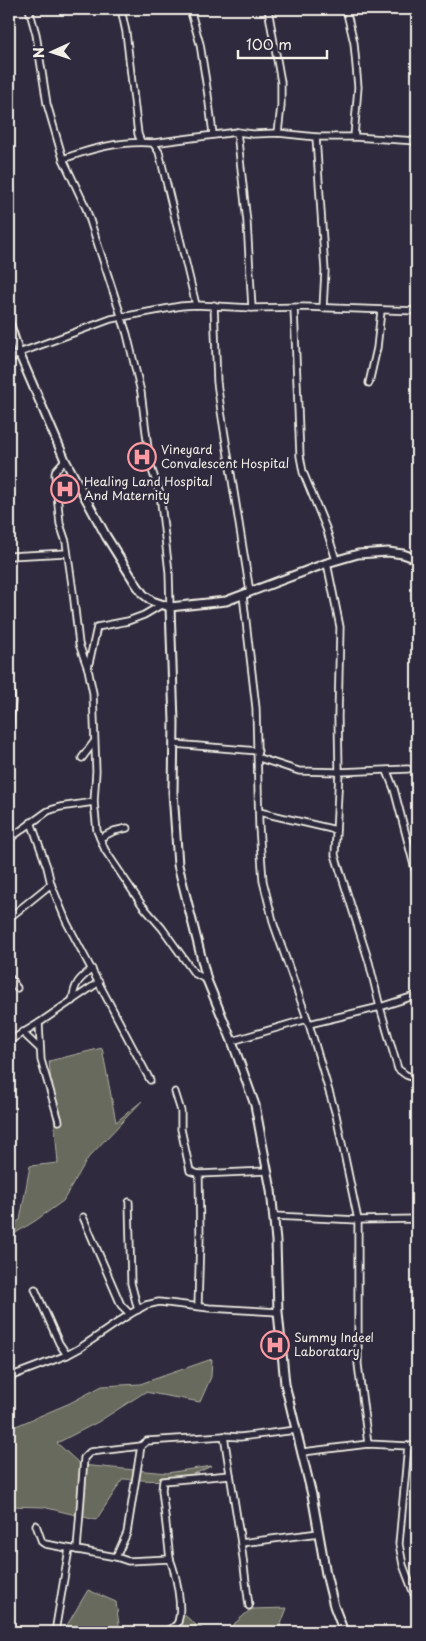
<svg xmlns="http://www.w3.org/2000/svg" width="426" height="1641" viewBox="0 0 426 1641" font-family="'Playpen Sans',sans-serif">
<style>
.green{fill:#686b5d;stroke:#aeaea2}
.lines{fill:none;stroke-linecap:round;stroke-linejoin:round}
.minor-casing{stroke:#f4f1e8;stroke-width:9}
.tertiary-casing{stroke:#f4f1e8;stroke-width:11}
.minor{stroke:#2f2a3d;stroke-width:5.5}
.tertiary{stroke:#2f2a3d;stroke-width:7}
.labels{text-anchor:middle;stroke-width:4.5;stroke-linejoin:round;paint-order:stroke}
.poi-label{font-size:12px;fill:#f4f1e8;stroke:#2f2a3d;text-anchor:start}
</style>
<rect width="100%" height="100%" fill="#2f2a3d"/>
<filter id="ink" filterUnits="userSpaceOnUse"><feTurbulence type="fractalNoise" baseFrequency=".02" numOctaves="2"/><feDisplacementMap in="SourceGraphic" scale="10" xChannelSelector="R" yChannelSelector="G"/><feConvolveMatrix kernelMatrix="1 2 1 2 8 2 1 2 1" color-interpolation-filters="sRGB"/></filter>
<g filter="url(#ink)">
<g class="green">
<polygon points="102,1048 116,1122 142,1101 88,1158 63,1201 35,1221 9,1237 9,1226 20,1220 30,1166 58,1163 49,1061"/>
<path d="M212,1359L211,1377L200,1402L145,1392L98,1422L57,1443L81,1465L167,1473L211,1466C177,1484 161,1481 123,1479L96,1520L43,1507L9,1506V1429L70,1403L102,1386L140,1384Z"/>
<polygon points="88,1590 116,1602 120,1632 63,1632"/>
<polygon points="287,1608 278,1632 225,1632 251,1609"/>
<polygon points="181,1612 196,1625 208,1632 175,1632"/>
</g>
<g class="lines">
<defs>
<g id="minor">
<polyline points="29,9 36,34 47,104 63,159 86,208 127,334 141,392 150,464 160,494 169,572 170,607"/>
<polyline points="121,9 126,32 138,134 141,142"/>
<polyline points="190,9 200,44 208,95 213,134"/>
<polyline points="268,9 281,82 281,106 278,133"/>
<polyline points="346,9 354,43 358,87 354,137"/>
<polyline points="237,132 247,222 252,308"/>
<polyline points="316,137 325,271 323,308"/>
<polyline points="153,143 159,152 196,305"/>
<path d="M63,159C92,148 122,140 153,143L237,132L253,134L278,133L316,137H354L417,141"/>
<polyline points="214,305 217,382 221,411 250,592"/>
<polyline points="294,308 300,456 303,472 326,528 336,560"/>
<polyline points="9,360 19,353 111,319 181,306 196,305 252,308 304,307 417,311"/>
<polyline points="369,383 377,348 381,311"/>
<polyline points="65,460 56,470 55,474 60,524 66,542 73,592 79,644 88,669 93,693 96,771 94,802 97,831 105,850 142,905 162,928 194,973 207,980"/>
<polyline points="9,556 67,553"/>
<polyline points="327,563 340,627 338,717 339,772 335,855 369,962 380,1007 398,1069 406,1075 417,1079"/>
<polyline points="243,595 256,708 259,827 263,881 274,925 309,1024 336,1115 358,1220 358,1364 368,1444"/>
<polyline points="88,668 97,627 128,621 144,615 161,605"/>
<polyline points="9,681 12,701 9,736"/>
<polyline points="174,744 258,751"/>
<polyline points="82,758 94,742"/>
<polyline points="259,758 299,771 339,772 408,769"/>
<polyline points="387,771 394,789 417,877"/>
<polyline points="259,812 336,830"/>
<polyline points="31,822 47,867 51,884 67,923 150,1080"/>
<polyline points="100,838 114,831 127,828"/>
<polyline points="9,839 48,811 60,807 94,802"/>
<polyline points="9,918 51,884"/>
<polyline points="9,977 17,988"/>
<path d="M72,1001C75,983 78,980 92,969"/>
<polyline points="39,1023 41,1060 59,1121"/>
<polyline points="309,1024 380,1007 417,995"/>
<polyline points="22,1032 40,1049"/>
<polyline points="9,1041 39,1023 99,982"/>
<polyline points="232,1041 307,1019"/>
<polyline points="175,1092 181,1111 181,1129 190,1171 199,1174"/>
<polyline points="129,1202 131,1283 138,1310"/>
<polyline points="274,1216 358,1220 417,1219"/>
<polyline points="83,1217 121,1305 130,1314"/>
<polyline points="35,1289 59,1343 67,1355"/>
<polyline points="198,1306 200,1238 199,1174 268,1171"/>
<polyline points="9,1377 67,1355 80,1348 130,1314 146,1305 159,1302 209,1308 278,1312"/>
<polyline points="224,1436 241,1543 249,1606"/>
<polyline points="408,1446 417,1446"/>
<polyline points="303,1452 368,1444 408,1446 399,1544 403,1565 417,1602"/>
<polyline points="36,1525 42,1542 45,1544 116,1557 127,1533 141,1446 147,1441 224,1436 240,1437 296,1430"/>
<polyline points="241,1543 319,1533"/>
<polyline points="77,1550 84,1458 90,1452 141,1446"/>
<path d="M116,1557L128,1561L170,1559C176,1574 183,1607 178,1622C176,1627 171,1629 166,1631"/>
<polyline points="170,1559 162,1490 163,1481 230,1475"/>
<polyline points="55,1632 69,1549"/>
</g>
<g id="tertiary">
<polyline points="9,322 19,353 65,460 106,536 134,581 143,594 152,601 170,607 226,601 327,563 358,554 388,552 403,554 417,559"/>
<polyline points="170,607 174,722 173,792 178,865 207,980 232,1041 255,1105 271,1190 276,1241 278,1312 285,1384 312,1495 326,1574 334,1606 344,1632"/>
</g>
</defs>
<use href="#minor" class="minor-casing"/>
<use href="#tertiary" class="tertiary-casing"/>
<use href="#minor" class="minor"/>
<use href="#tertiary" class="tertiary"/>
</g>
</g>
<defs>
<symbol id="hospital-ring" viewBox="-11 -11 22 22"><circle r="9.5" fill="#2f2a3d" stroke="#ff9aa2" stroke-width="1.5"/><path d="M-5-5h3v3.5h4V-5h3V5h-3V1.5h-4V5h-3Z" fill="#ff9aa2"/></symbol>
</defs>
<g fill-rule="evenodd">
<use href="#hospital-ring" x="126" y="441" width="32" height="32"/>
<use href="#hospital-ring" x="49" y="473" width="32" height="32"/>
<use href="#hospital-ring" x="259" y="1329" width="32" height="32"/>
</g>
<g class="labels">
<g class="poi-label">
<text x="161" y="454">Vineyard<tspan x="161" dy="14">Convalescent Hospital</tspan></text>
<text x="84" y="486">Healing Land Hospital<tspan x="84" dy="14">And Maternity</tspan></text>
<text x="294" y="1342">Summy Indeel<tspan x="294" dy="14">Laboratary</tspan></text>
</g>
</g>
<rect width="426" height="1641" fill="none" stroke="#2f2a3d" stroke-width="30"/>
<rect x="15" y="15" width="396" height="1611" fill="none" stroke="#f4f1e8" stroke-width="2" filter="url(#ink)"/>
<g transform="translate(52 52) rotate(267)" stroke="#2f2a3d" stroke-width="4" paint-order="stroke">
<path d="M0-4L9 19L0 12L-9 19Z" fill="#f4f1e8"/>
<text y="-8" font-size="14" font-weight="bold" text-anchor="middle" fill="#f4f1e8">N</text>
</g>
<path d="M238 50v8h89v-8" fill="none" stroke="#f4f1e8" stroke-width="2.5"/>
<text x="246" y="50" font-size="15" fill="#f4f1e8" stroke="#2f2a3d" stroke-width="4" paint-order="stroke">100 m</text>
</svg>
